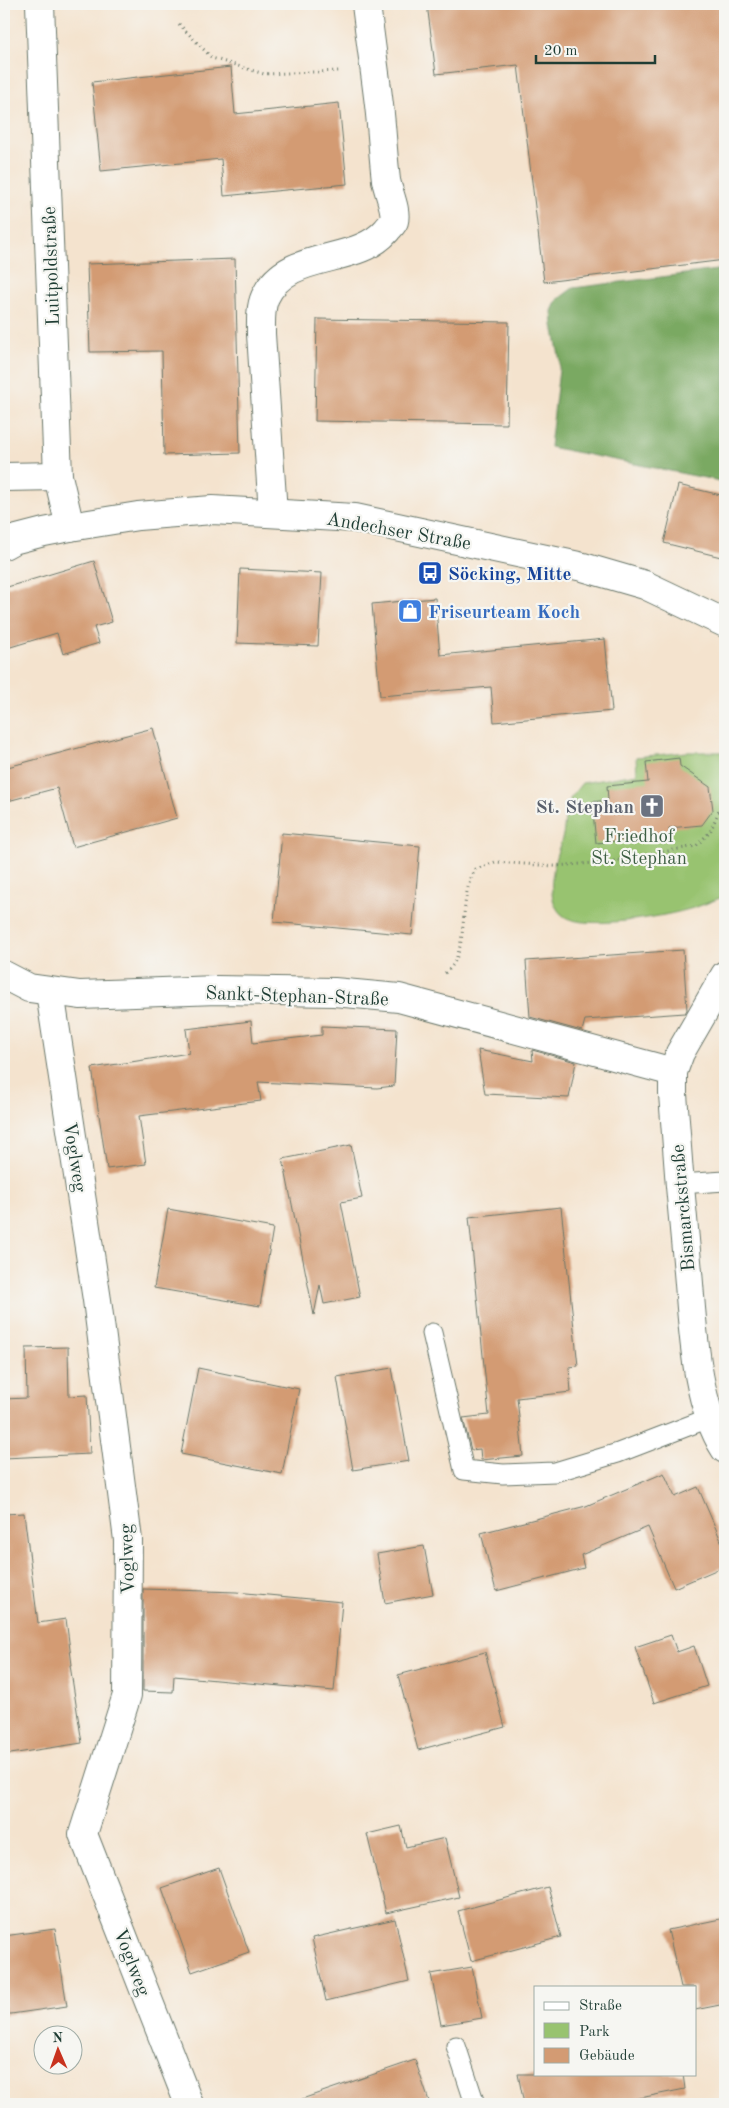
<svg xmlns="http://www.w3.org/2000/svg" width="729" height="2108" viewBox="0 0 729 2108" font-family="'Old Standard TT',serif">
<style>
.green{fill:#98c370;stroke:#5c8052}
.forest{fill:#7aa962;stroke:#4c734b}
.building{fill:#d39b73}
.lines{fill:none;stroke-linecap:round;stroke-linejoin:round}
.service-casing{stroke:#6a776a;stroke-width:21}
.minor-casing{stroke:#6a776a;stroke-width:30}
.tertiary-casing{stroke:#6a776a;stroke-width:30}
.path{stroke:#6a776a;stroke-width:3;stroke-dasharray:1 4;stroke-linecap:butt}
.service{stroke:#fff;stroke-width:19}
.minor{stroke:#fff;stroke-width:28}
.tertiary{stroke:#fff;stroke-width:28}
.labels{text-anchor:middle;stroke-width:4.5;stroke-linejoin:round;paint-order:stroke}
.street-label{font-size:19px;fill:#1f3d34;stroke:#f6f6f2}
.transit-label{font-size:19px;font-weight:bold;fill:#164399;stroke:#f6f6f2;text-anchor:start}
.shop-label{font-size:19px;font-weight:bold;fill:#366cbe;stroke:#f6f6f2;text-anchor:start}
.worship-label{font-size:19px;font-weight:bold;fill:#5b616d;stroke:#f6f6f2;text-anchor:end}
.park-label{font-size:19px;fill:#3d5e43;stroke:#f6f6f2}
</style>
<rect width="100%" height="100%" fill="#f6f6f2"/>
<filter id="ink" filterUnits="userSpaceOnUse"><feTurbulence type="fractalNoise" baseFrequency=".02" numOctaves="2"/><feDisplacementMap in="SourceGraphic" scale="10" xChannelSelector="R" yChannelSelector="G"/><feConvolveMatrix kernelMatrix="1 2 1 2 8 2 1 2 1" color-interpolation-filters="sRGB"/></filter>
<filter id="wash" filterUnits="userSpaceOnUse"><feTurbulence type="fractalNoise" baseFrequency=".0096" numOctaves="4" result="noise"/><feDisplacementMap in="SourceGraphic" scale="20" xChannelSelector="R" yChannelSelector="G"/><feGaussianBlur stdDeviation="1.12" result="paint"/><feColorMatrix in="noise" values="0 0 0 0 0 0 0 0 0 0 0 0 0 0 0 0 0 1.4 0 .05"/><feComposite in="paint" operator="in"/></filter>
<g filter="url(#wash)">
<rect width="100%" height="100%" fill="#f4e3ce"/>
<path class="green" d="M687,752H725V896C712,901 699,907 686,910C661,917 587,930 565,917C543,903 553,862 561,842C566,829 563,814 569,801C572,795 578,788 582,783L637,774L636,757Z"/>
<polygon class="forest" points="725,269 725,482 550,447 560,361 553,325 552,311 557,300 573,288"/>
<g id="blocks">
<g class="building">
<polygon points="427,4 725,4 725,260 544,282 518,65 436,74"/>
<polygon points="231,67 235,114 339,103 347,184 224,196 221,159 101,171 92,82"/>
<polygon points="235,259 240,453 164,455 162,351 90,352 87,264"/>
<polygon points="317,319 509,322 507,424 315,421"/>
<polygon points="678,485 725,496 725,558 664,543"/>
<polygon points="94,561 112,622 94,627 99,643 63,654 57,633 4,649 4,588"/>
<polygon points="240,569 322,573 318,646 237,643"/>
<polygon points="435,598 440,655 605,639 612,711 494,722 491,687 380,696 372,604"/>
<polygon points="153,728 177,818 73,847 57,788 4,802 4,768"/>
<polygon points="679,758 680,766 710,787 713,810 702,825 669,828 670,836 596,843 592,802 608,800 607,786 648,782 646,762"/>
<polygon points="282,833 420,846 412,935 274,922"/>
<polygon points="683,950 687,1010 685,1013 585,1020 582,1031 530,1017 526,961"/>
<polygon points="251,1021 253,1043 322,1035 322,1026 397,1029 394,1086 377,1088 258,1082 261,1101 139,1116 146,1164 107,1169 92,1068 189,1053 186,1029"/>
<polygon points="478,1050 533,1061 532,1050 576,1062 569,1098 485,1094"/>
<polygon points="351,1145 362,1198 341,1202 360,1297 324,1304 320,1285 314,1315 283,1159"/>
<polygon points="561,1207 578,1366 569,1367 571,1392 517,1398 523,1456 481,1460 480,1449 471,1450 463,1418 489,1415 469,1217"/>
<polygon points="168,1209 273,1228 260,1306 154,1288"/>
<polygon points="68,1347 69,1396 87,1395 90,1454 4,1458 4,1399 27,1398 26,1348"/>
<polygon points="198,1368 299,1389 282,1474 181,1454"/>
<polygon points="392,1368 409,1461 353,1470 337,1377"/>
<polygon points="664,1473 675,1497 698,1487 725,1550 725,1566 674,1588 648,1527 581,1555 584,1568 496,1591 481,1533 586,1506"/>
<polygon points="24,1513 38,1623 66,1619 72,1665 70,1665 82,1743 4,1755 4,1514"/>
<polygon points="424,1546 433,1594 385,1603 377,1554"/>
<polygon points="143,1589 236,1592 342,1602 334,1691 174,1676 173,1692 143,1691"/>
<polygon points="671,1635 677,1652 694,1646 707,1686 654,1703 635,1647"/>
<polygon points="485,1652 505,1727 418,1750 398,1675"/>
<polygon points="401,1826 406,1847 445,1838 459,1897 386,1913 367,1834"/>
<polygon points="219,1868 249,1952 192,1972 162,1888"/>
<polygon points="548,1887 561,1937 471,1961 458,1911"/>
<polygon points="725,1918 725,2004 695,2010 695,1987 681,1987 668,1930"/>
<polygon points="395,1919 409,1981 326,2001 312,1938"/>
<polygon points="55,1929 67,2006 4,2015 4,1936"/>
<polygon points="472,1967 482,2018 441,2025 431,1974"/>
<polygon points="415,2060 430,2104 303,2104 302,2099"/>
<polygon points="518,2074 683,2074 685,2089 610,2104 524,2104"/>
</g>
</g>
</g>
<g filter="url(#ink)">
<use href="#blocks" fill-opacity="0" stroke="#6a776a" stroke-width="1"/>
<g class="lines">
<defs>
<g id="service">
<polyline points="680,1184 725,1181"/>
<polyline points="432,1333 464,1470 503,1474 555,1472 618,1453 709,1418"/>
<polyline points="456,2046 475,2104"/>
</g>
<g id="minor">
<polyline points="4,477 58,476"/>
<path d="M273,513L261,334C261,323 260,308 265,297C288,248 356,267 387,230C389,227 393,224 394,221C397,210 388,192 386,180C383,155 382,130 379,105C375,71 370,38 366,4"/>
<polyline points="4,975 29,988 80,995 217,990 334,992 399,998 673,1072"/>
<path d="M725,975L680,1053L673,1072V1094C677,1154 682,1213 688,1272C693,1327 695,1402 725,1449"/>
<polyline points="50,992 97,1300 128,1540 127,1695 83,1834 189,2104"/>
</g>
<g id="tertiary">
<polyline points="40,4 58,476 70,527"/>
<polyline points="4,545 13,540 44,532 70,527 138,516 212,510 355,518 583,567 645,585 725,623"/>
</g>
</defs>
<use href="#service" class="service-casing"/>
<use href="#minor" class="minor-casing"/>
<use href="#tertiary" class="tertiary-casing"/>
<g class="path">
<polyline points="179,24 212,58 264,74 340,71"/>
<path d="M445,973C472,953 456,897 476,869L495,862L554,866L608,862L696,846L710,832L725,797"/>
</g>
<use href="#service" class="service"/>
<use href="#minor" class="minor"/>
<use href="#tertiary" class="tertiary"/>
</g>
</g>
<defs>
<symbol id="bus-square" viewBox="-11 -11 22 22"><rect x="-9" y="-9" width="18" height="18" rx="4" fill="#1a4fb4" stroke="#f6f6f2"/><path d="M-5-6H5V4H4V6H2V4H-2V6H-4V4H-5ZM-3.5-4V0h7V-4ZM-3.5 1.2v1.5H-2V1.2ZM2 1.2v1.5H3.5V1.2Z" fill="#fff"/></symbol>
<symbol id="shop-square" viewBox="-11 -11 22 22"><rect x="-9" y="-9" width="18" height="18" rx="4" fill="#3f7fe0" stroke="#f6f6f2"/><path d="M-5-2.5h2.3a2.7 3.5 0 0 1 5.4 0H5L5.5 6h-11ZM-1.5-2.5h3a1.5 2.3 0 0 0-3 0Z" fill="#fff"/></symbol>
<symbol id="church-square" viewBox="-11 -11 22 22"><rect x="-9" y="-9" width="18" height="18" rx="4" fill="#6b7280" stroke="#f6f6f2"/><path d="M-1.2-6h2.4v3.5h3.3v2.4h-3.3V6h-2.4V-.1h-3.3v-2.4h3.3Z" fill="#fff"/></symbol>
</defs>
<g fill-rule="evenodd">
<use href="#bus-square" x="416" y="559" width="28" height="28"/>
<use href="#shop-square" x="396" y="597" width="28" height="28"/>
<use href="#church-square" x="638" y="792" width="28" height="28"/>
</g>
<g class="labels">
<g class="street-label">
<text transform="translate(50 266) rotate(-92)" y="7">Luitpoldstraße</text>
<text transform="translate(399 530) rotate(10)" y="7">Andechser Straße</text>
<text transform="translate(297 995) rotate(2)" y="7">Sankt-Stephan-Straße</text>
<text transform="translate(76 1157) rotate(81)" y="7">Voglweg</text>
<text transform="translate(682 1208) rotate(-95)" y="7">Bismarckstraße</text>
<text transform="translate(126 1559) rotate(-92)" y="7">Voglweg</text>
<text transform="translate(133 1962) rotate(69)" y="7">Voglweg</text>
</g>
<g class="transit-label">
<text x="448" y="580">Söcking, Mitte</text>
</g>
<g class="shop-label">
<text x="428" y="618">Friseurteam Koch</text>
</g>
<g class="worship-label">
<text x="634" y="813">St. Stephan</text>
</g>
<g class="park-label">
<text x="639" y="842">Friedhof<tspan x="639" dy="22">St. Stephan</tspan></text>
</g>
</g>
<rect width="729" height="2108" fill="none" stroke="#f6f6f2" stroke-width="20"/>
<rect x="534" y="1986" width="162" height="90" fill="#f6f6f2" stroke="#a0aca6"/>
<rect x="544" y="2002" width="25" height="8" fill="#ffffff" stroke="#a0aca6"/>
<text x="579" y="2010" font-size="15" fill="#1f3d34">Straße</text>
<rect x="544" y="2023" width="25" height="15" fill="#98c370" stroke="#a0aca6"/>
<text x="579" y="2036" font-size="15" fill="#1f3d34">Park</text>
<rect x="544" y="2048" width="25" height="15" fill="#d39b73" stroke="#a0aca6"/>
<text x="579" y="2060" font-size="15" fill="#1f3d34">Gebäude</text>
<g transform="translate(58 2050) rotate(358)"><circle r="24" fill="#f6f6f2" stroke="#a0aca6"/>
<path d="M0-4L9 19L0 12L-9 19Z" fill="#c8321e"/>
<text y="-8" font-size="14" font-weight="bold" text-anchor="middle" fill="#1f3d34">N</text>
</g>
<path d="M536 55v8h119v-8" fill="none" stroke="#1f3d34" stroke-width="2.5"/>
<text x="544" y="55" font-size="15" fill="#1f3d34" stroke="#f6f6f2" stroke-width="4" paint-order="stroke">20 m</text>
</svg>
